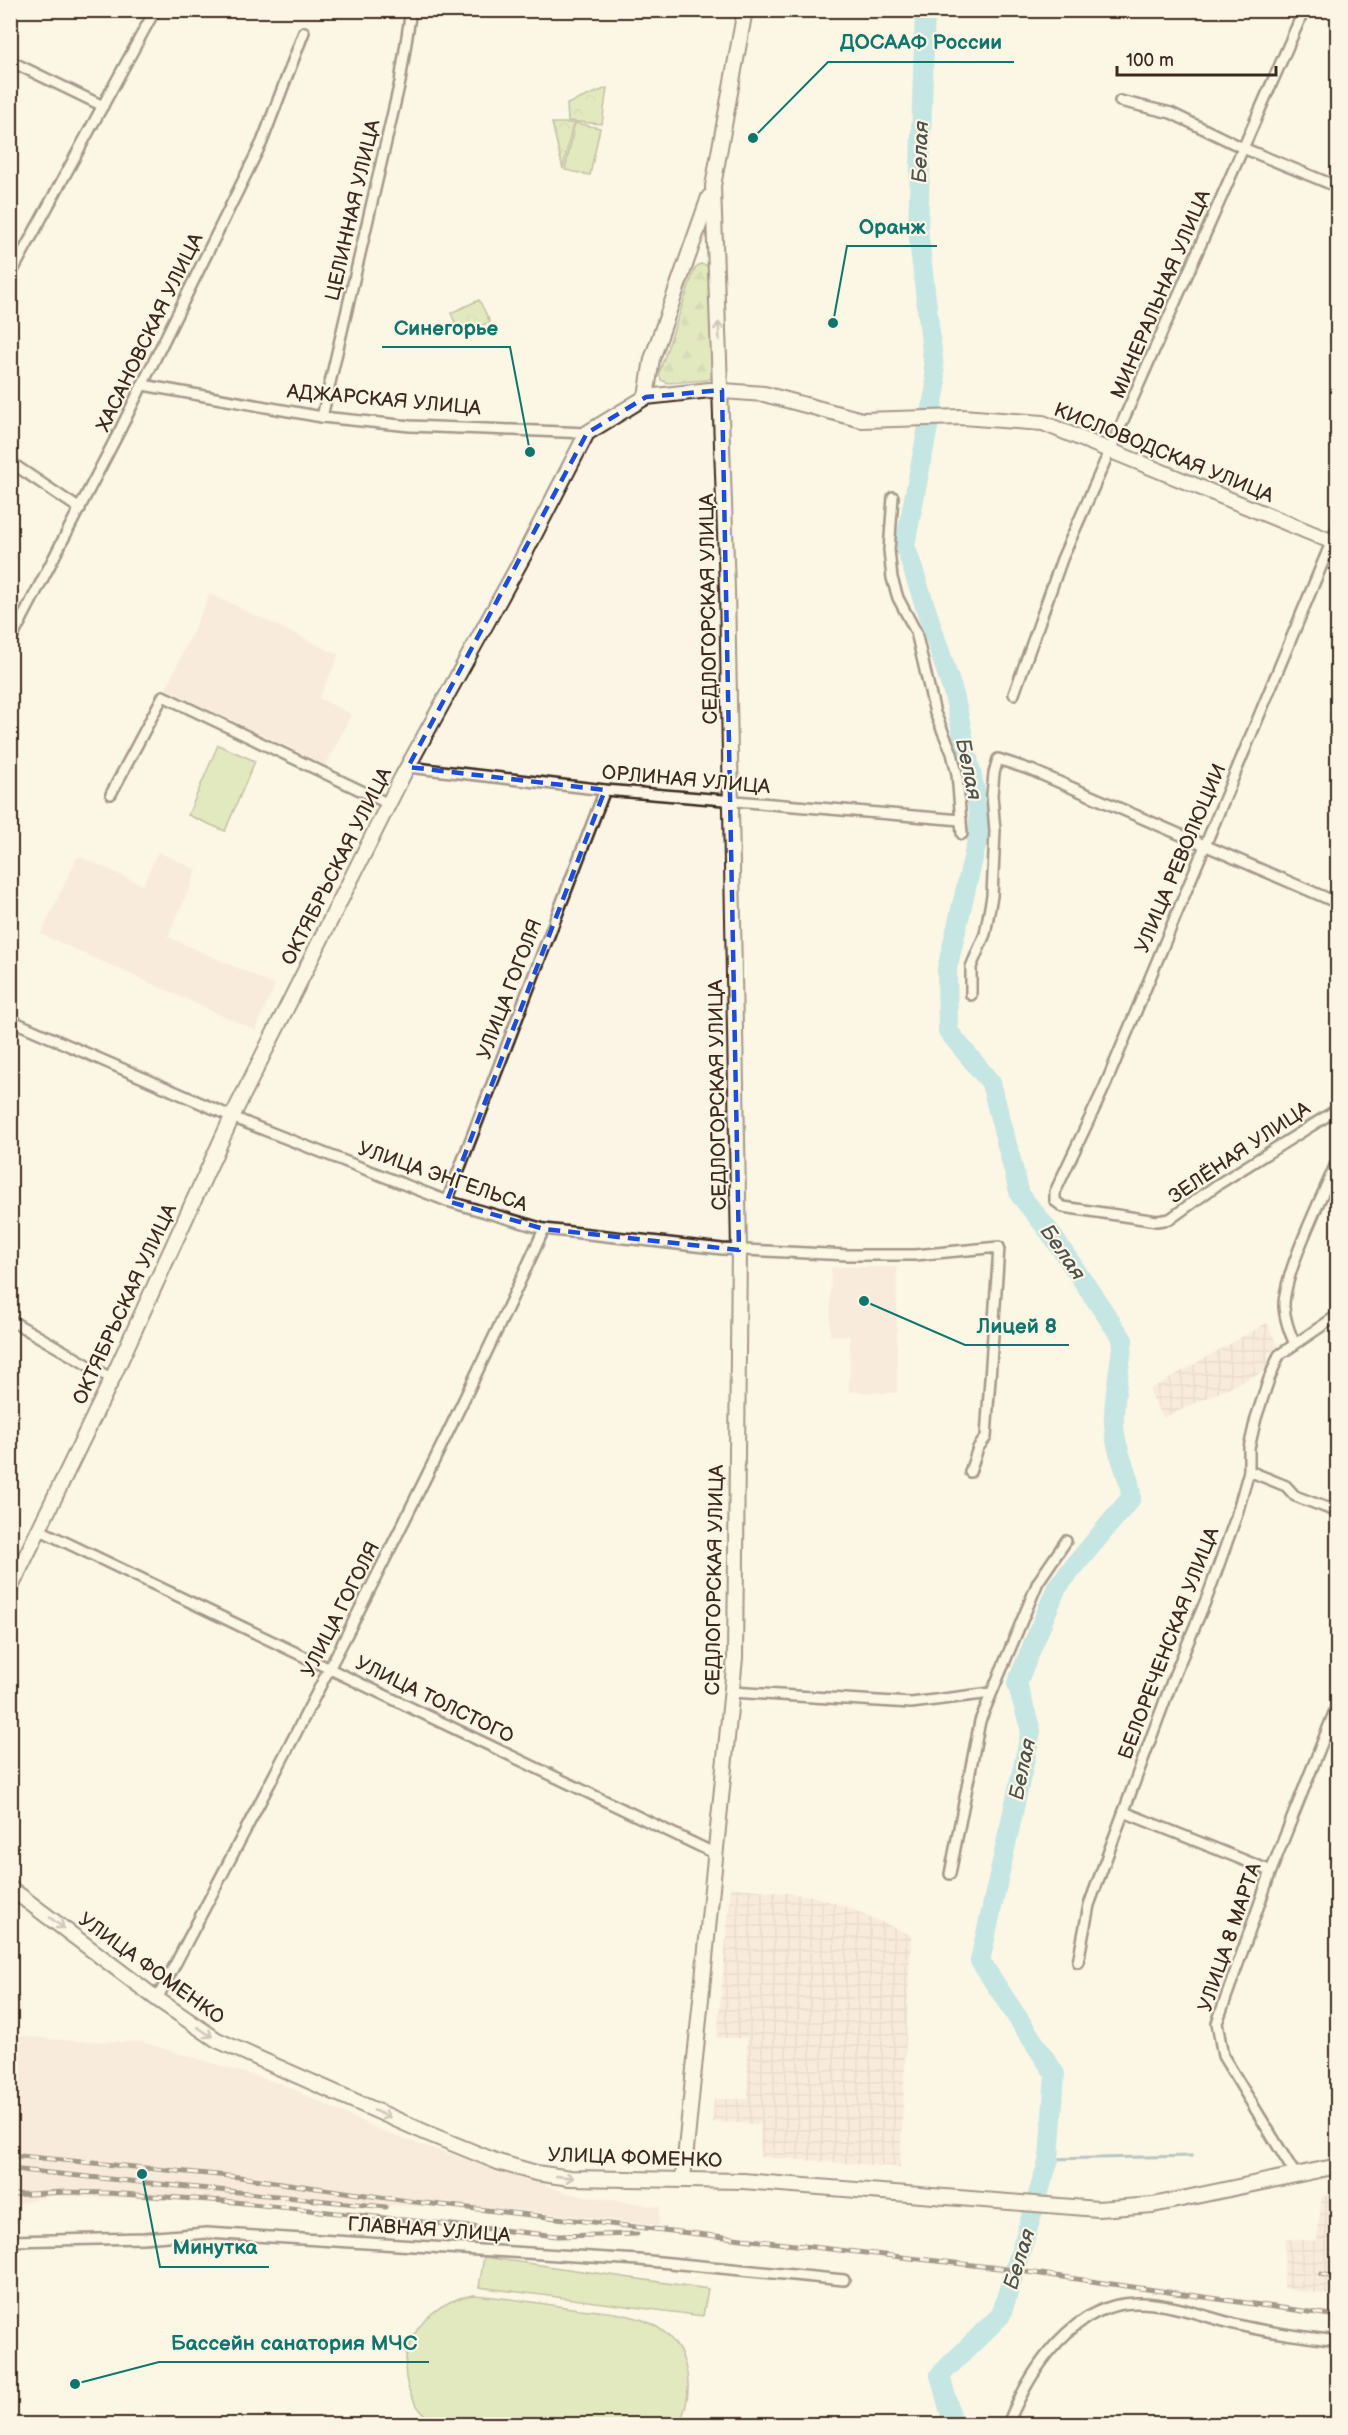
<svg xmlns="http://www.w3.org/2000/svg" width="1348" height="2435" viewBox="0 0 1348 2435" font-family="'Balsamiq Sans',sans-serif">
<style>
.built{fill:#f4dece}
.industrial{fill:url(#industrial-grid)}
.forest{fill:url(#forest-firs);stroke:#808256;stroke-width:1.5}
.park{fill:url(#park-crowns);stroke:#808256;stroke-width:1.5}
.garden{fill:#c5d98f;stroke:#808256;stroke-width:1.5}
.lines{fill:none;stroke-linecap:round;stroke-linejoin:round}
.stream{stroke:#668f91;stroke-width:3}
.river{stroke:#83d3de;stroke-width:20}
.street-casing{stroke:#3b2a1e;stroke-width:14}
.secondary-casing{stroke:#3b2a1e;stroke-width:18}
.street{stroke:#fcf5e5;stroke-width:9}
.secondary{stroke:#fcf5e5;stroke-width:14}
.rail-casing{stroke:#3b2a1e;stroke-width:5}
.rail{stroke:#fcf5e5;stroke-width:3;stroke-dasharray:9;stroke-linecap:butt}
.oneway{stroke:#9c9082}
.marked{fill:none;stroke:#1d4ed8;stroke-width:4.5;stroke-dasharray:12 8;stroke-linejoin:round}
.labels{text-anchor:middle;stroke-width:4.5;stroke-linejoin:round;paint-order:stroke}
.street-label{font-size:20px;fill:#3b2a1e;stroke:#fcf5e5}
.water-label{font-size:21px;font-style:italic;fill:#4d544e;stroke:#fcf5e5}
.leader{fill:none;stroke:#0f766e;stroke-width:2}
.callout-dot{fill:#0f766e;stroke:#fcf5e5;stroke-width:2}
.callout-label{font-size:21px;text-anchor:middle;font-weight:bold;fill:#0f766e;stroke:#fcf5e5;stroke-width:4.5;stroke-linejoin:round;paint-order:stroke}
</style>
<defs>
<pattern id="industrial-grid" width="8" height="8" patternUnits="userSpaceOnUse" patternTransform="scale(1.5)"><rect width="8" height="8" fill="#f4dece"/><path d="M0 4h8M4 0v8" fill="none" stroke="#d2bfb0"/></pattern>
<pattern id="forest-firs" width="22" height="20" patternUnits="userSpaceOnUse" patternTransform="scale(1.5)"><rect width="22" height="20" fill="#c5d98f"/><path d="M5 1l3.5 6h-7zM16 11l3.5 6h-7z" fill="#aaba7b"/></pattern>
<pattern id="park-crowns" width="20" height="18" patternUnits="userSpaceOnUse" patternTransform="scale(1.5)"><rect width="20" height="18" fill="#c5d98f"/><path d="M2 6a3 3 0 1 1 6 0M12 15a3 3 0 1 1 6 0" fill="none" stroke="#aaba7b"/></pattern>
</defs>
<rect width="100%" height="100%" fill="#fcf5e5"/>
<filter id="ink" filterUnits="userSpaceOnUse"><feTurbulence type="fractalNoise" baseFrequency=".0167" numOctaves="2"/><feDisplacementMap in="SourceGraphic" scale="12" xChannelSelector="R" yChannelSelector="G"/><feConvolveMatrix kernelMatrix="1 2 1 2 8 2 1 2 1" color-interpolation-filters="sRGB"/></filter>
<g filter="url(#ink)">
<g class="built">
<polygon points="210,594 339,655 319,698 351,714 326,765 166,689"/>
<polygon points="158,852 197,870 168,937 275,985 255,1030 41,934 78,856 143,885"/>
<polygon points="831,1267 897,1267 897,1393 849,1392 850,1336 830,1335"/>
<polygon points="11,2035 72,2041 142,2042 284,2085 386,2133 571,2194 660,2207 658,2225 500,2208 50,2196 11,2205"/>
</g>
<g class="industrial">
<polygon points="1267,1323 1278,1347 1269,1352 1267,1370 1163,1418 1149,1390"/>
<polygon points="731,1887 811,1896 847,1907 911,1935 900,2167 760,2157 761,2124 713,2122 714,2099 748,2099 747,2038 717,2038"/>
<polygon points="1337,2194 1337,2296 1284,2288 1285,2239 1317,2241 1322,2196"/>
</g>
<polygon class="forest" points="700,264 706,265 710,270 714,373 713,378 707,380 668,383 661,380 659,373 695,268"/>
<g class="park">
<polygon points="607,88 602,124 568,121 567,104"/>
<polygon points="552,123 573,123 563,169"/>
<polygon points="479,300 490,322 460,335 451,313"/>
</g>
<g class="garden">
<polygon points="575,123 600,128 590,175 565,170"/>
<polygon points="218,745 255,761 225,831 188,815"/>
<polygon points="484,2257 708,2289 703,2316 479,2287"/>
<path d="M473,2295C504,2297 535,2303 565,2307C590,2311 619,2311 643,2320C687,2337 698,2384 679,2424H435C379,2382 408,2305 473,2295Z"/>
</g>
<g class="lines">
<polyline class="stream" points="1049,2159 1192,2156"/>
<path class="river" d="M925,10L918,230L936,386L905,545L954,695L975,791L979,814L978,837L947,969L948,1031L991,1083L1020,1195L1049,1231L1123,1340C1120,1368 1113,1398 1114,1425C1115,1453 1131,1475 1131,1498L1057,1587L1017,1683L1031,1731L980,1961L1055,2074L1049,2159L1001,2315L940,2375L953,2424"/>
<defs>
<g id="street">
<polyline points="10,61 103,106"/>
<polyline points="1120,101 1171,113 1243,148 1338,187"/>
<polyline points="10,276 155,10"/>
<polyline points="143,385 322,417 410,426 587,433"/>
<polyline points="322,417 400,82 411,10"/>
<polyline points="10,462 80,509"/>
<polyline points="893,497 889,550 892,578 898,598 916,632 935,713 952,753 957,774 962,834"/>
<polyline points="1338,526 1105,1086 1055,1192 1055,1201 1063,1207 1157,1221 1170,1219 1217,1185 1338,1109"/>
<polyline points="10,642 120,430 262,142 304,32"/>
<polyline points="1014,694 1062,559 1304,10"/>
<polyline points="408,767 605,790 961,820"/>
<polyline points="111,794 163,696 389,804"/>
<polyline points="971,995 971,967 985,934 992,896 995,831 992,795 994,773 998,759 1031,770 1338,903"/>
<polyline points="10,1020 249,1124 447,1201 544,1229 722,1249 848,1255 915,1255 999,1247 986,1437 978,1448 970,1472"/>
<polyline points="447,1201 605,790"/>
<polyline points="10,1320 112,1379"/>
<path d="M1294,1342C1289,1331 1285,1319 1284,1307C1283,1274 1324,1193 1338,1159"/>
<polyline points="1249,1471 1286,1486 1295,1496 1338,1512"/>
<polyline points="40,1530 716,1854"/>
<polyline points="732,1692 911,1703 991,1693"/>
<polyline points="1124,1812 1271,1871"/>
<polyline points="950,1874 980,1721 1038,1582 1066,1541"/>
<polyline points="1078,1962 1089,1905 1174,1676 1208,1595 1236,1517 1249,1471 1249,1448 1256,1418 1269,1379 1279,1355 1338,1315"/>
<path d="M157,1999C290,1745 425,1491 544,1229"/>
<polyline points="1295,2174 1223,2056 1217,2023 1271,1871 1338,1703"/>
<polyline points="10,2241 143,2238 207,2233 639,2260 844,2280"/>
<path d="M1008,2424C1030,2370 1074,2300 1141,2303C1174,2304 1206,2317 1238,2325C1270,2333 1305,2337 1338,2341"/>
</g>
<g id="secondary">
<polyline points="646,397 652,359 709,197"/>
<polyline points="10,1589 112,1379 232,1117 402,777 523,557 587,433 646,397 710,390 764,394 862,420 962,417 1043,423 1338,544"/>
<polyline points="10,1888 157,1999 217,2040 429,2134 498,2162 536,2173 570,2178 743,2181 1098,2209 1153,2205 1338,2166"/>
<polyline points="683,2179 735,1658 739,1250 727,589 713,186 745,10"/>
</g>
</defs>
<use href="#street" class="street-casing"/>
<use href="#secondary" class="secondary-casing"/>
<use href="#street" class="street"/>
<use href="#secondary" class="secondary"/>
<defs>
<g id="rail">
<polyline points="10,2155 239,2177 415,2202 999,2268 1338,2316"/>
<polyline points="10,2169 386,2207"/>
<polyline points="10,2195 65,2192 108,2193 224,2201 557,2236 637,2234"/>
<polyline points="1321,2274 1338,2278"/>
</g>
</defs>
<use href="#rail" class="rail-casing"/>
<use href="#rail" class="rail"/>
</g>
<defs><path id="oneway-shaft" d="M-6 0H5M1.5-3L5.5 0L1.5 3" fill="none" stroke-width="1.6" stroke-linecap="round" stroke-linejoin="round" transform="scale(1.5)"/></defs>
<g class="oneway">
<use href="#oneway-shaft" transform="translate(719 331) rotate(-93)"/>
<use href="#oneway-shaft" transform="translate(57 1923) rotate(37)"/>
<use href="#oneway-shaft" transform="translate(205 2032) rotate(34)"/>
<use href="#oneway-shaft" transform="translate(382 2114) rotate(24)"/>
<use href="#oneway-shaft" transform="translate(565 2177) rotate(6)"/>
</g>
</g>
<path d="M0 0H1348V2435H0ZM722,390L739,1250L544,1229L447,1201L605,790L408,767L587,433L646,397Z" fill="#fcf5e5" fill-opacity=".55" fill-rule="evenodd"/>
<path class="marked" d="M722,390L739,1250L544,1229L447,1201L605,790L408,767L587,433L646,397Z"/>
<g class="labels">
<g class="street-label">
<text transform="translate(352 210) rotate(-77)" y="7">ЦЕЛИННАЯ УЛИЦА</text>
<text transform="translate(1160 294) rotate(-67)" y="7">МИНЕРАЛЬНАЯ УЛИЦА</text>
<text transform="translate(149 332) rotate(-64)" y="7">ХАСАНОВСКАЯ УЛИЦА</text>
<text transform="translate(384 399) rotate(5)" y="7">АДЖАРСКАЯ УЛИЦА</text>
<text transform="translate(1164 452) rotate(22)" y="7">КИСЛОВОДСКАЯ УЛИЦА</text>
<text transform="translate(708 609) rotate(-91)" y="7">СЕДЛОГОРСКАЯ УЛИЦА</text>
<text transform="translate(686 779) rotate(5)" y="7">ОРЛИНАЯ УЛИЦА</text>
<text transform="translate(1180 858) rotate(-67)" y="7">УЛИЦА РЕВОЛЮЦИИ</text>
<text transform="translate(336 866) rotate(-63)" y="7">ОКТЯБРЬСКАЯ УЛИЦА</text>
<text transform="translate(509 989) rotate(-69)" y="7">УЛИЦА ГОГОЛЯ</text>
<text transform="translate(717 1095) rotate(-91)" y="7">СЕДЛОГОРСКАЯ УЛИЦА</text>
<text transform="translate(1239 1152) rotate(-34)" y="7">ЗЕЛЁНАЯ УЛИЦА</text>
<text transform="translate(443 1176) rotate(19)" y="7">УЛИЦА ЭНГЕЛЬСА</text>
<text transform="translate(124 1304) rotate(-65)" y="7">ОКТЯБРЬСКАЯ УЛИЦА</text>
<text transform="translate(714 1580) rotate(-89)" y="7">СЕДЛОГОРСКАЯ УЛИЦА</text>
<text transform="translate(340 1609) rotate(-63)" y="7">УЛИЦА ГОГОЛЯ</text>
<text transform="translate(1168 1643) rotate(-69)" y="7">БЕЛОРЕЧЕНСКАЯ УЛИЦА</text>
<text transform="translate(435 1699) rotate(26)" y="7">УЛИЦА ТОЛСТОГО</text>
<text transform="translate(1229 1937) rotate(-71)" y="7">УЛИЦА 8 МАРТА</text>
<text transform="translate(152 1968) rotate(36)" y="7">УЛИЦА ФОМЕНКО</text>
<text transform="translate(635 2157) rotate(2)" y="7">УЛИЦА ФОМЕНКО</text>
<text transform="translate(429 2229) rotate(4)" y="7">ГЛАВНАЯ УЛИЦА</text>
</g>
<g class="water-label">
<text transform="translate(920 152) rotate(-88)" y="7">Белая</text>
<text transform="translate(969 769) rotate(78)" y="7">Белая</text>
<text transform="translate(1063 1252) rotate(55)" y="7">Белая</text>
<text transform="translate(1022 1769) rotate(-78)" y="7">Белая</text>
<text transform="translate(1019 2259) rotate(-73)" y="7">Белая</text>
</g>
</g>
<path class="leader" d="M753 138L828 62H1014M833 323L847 246H937M530 452L510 347H382M864 1301L965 1345H1069M142 2174L160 2267H269M75 2384L159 2362H429"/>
<g class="callout-dot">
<circle cx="753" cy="138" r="6"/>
<circle cx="833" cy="323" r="6"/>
<circle cx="530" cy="452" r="6"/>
<circle cx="864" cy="1301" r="6"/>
<circle cx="142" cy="2174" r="6"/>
<circle cx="75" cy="2384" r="6"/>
</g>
<g class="callout-label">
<text x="921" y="49">ДОСААФ России</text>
<text x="892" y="234">Оранж</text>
<text x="446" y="335">Синегорье</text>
<text x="1017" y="1333">Лицей 8</text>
<text x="215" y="2254">Минутка</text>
<text x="294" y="2350">Бассейн санатория МЧС</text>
</g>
<rect width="1348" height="2435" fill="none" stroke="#fcf5e5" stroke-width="36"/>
<rect x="18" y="18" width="1312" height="2399" fill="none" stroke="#3b2a1e" stroke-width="2" filter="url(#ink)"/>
<path d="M1117 66v9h159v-9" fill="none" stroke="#3b2a1e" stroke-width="3"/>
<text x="1126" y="66" font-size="18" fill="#3b2a1e" stroke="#fcf5e5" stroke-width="4.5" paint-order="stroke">100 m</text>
</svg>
